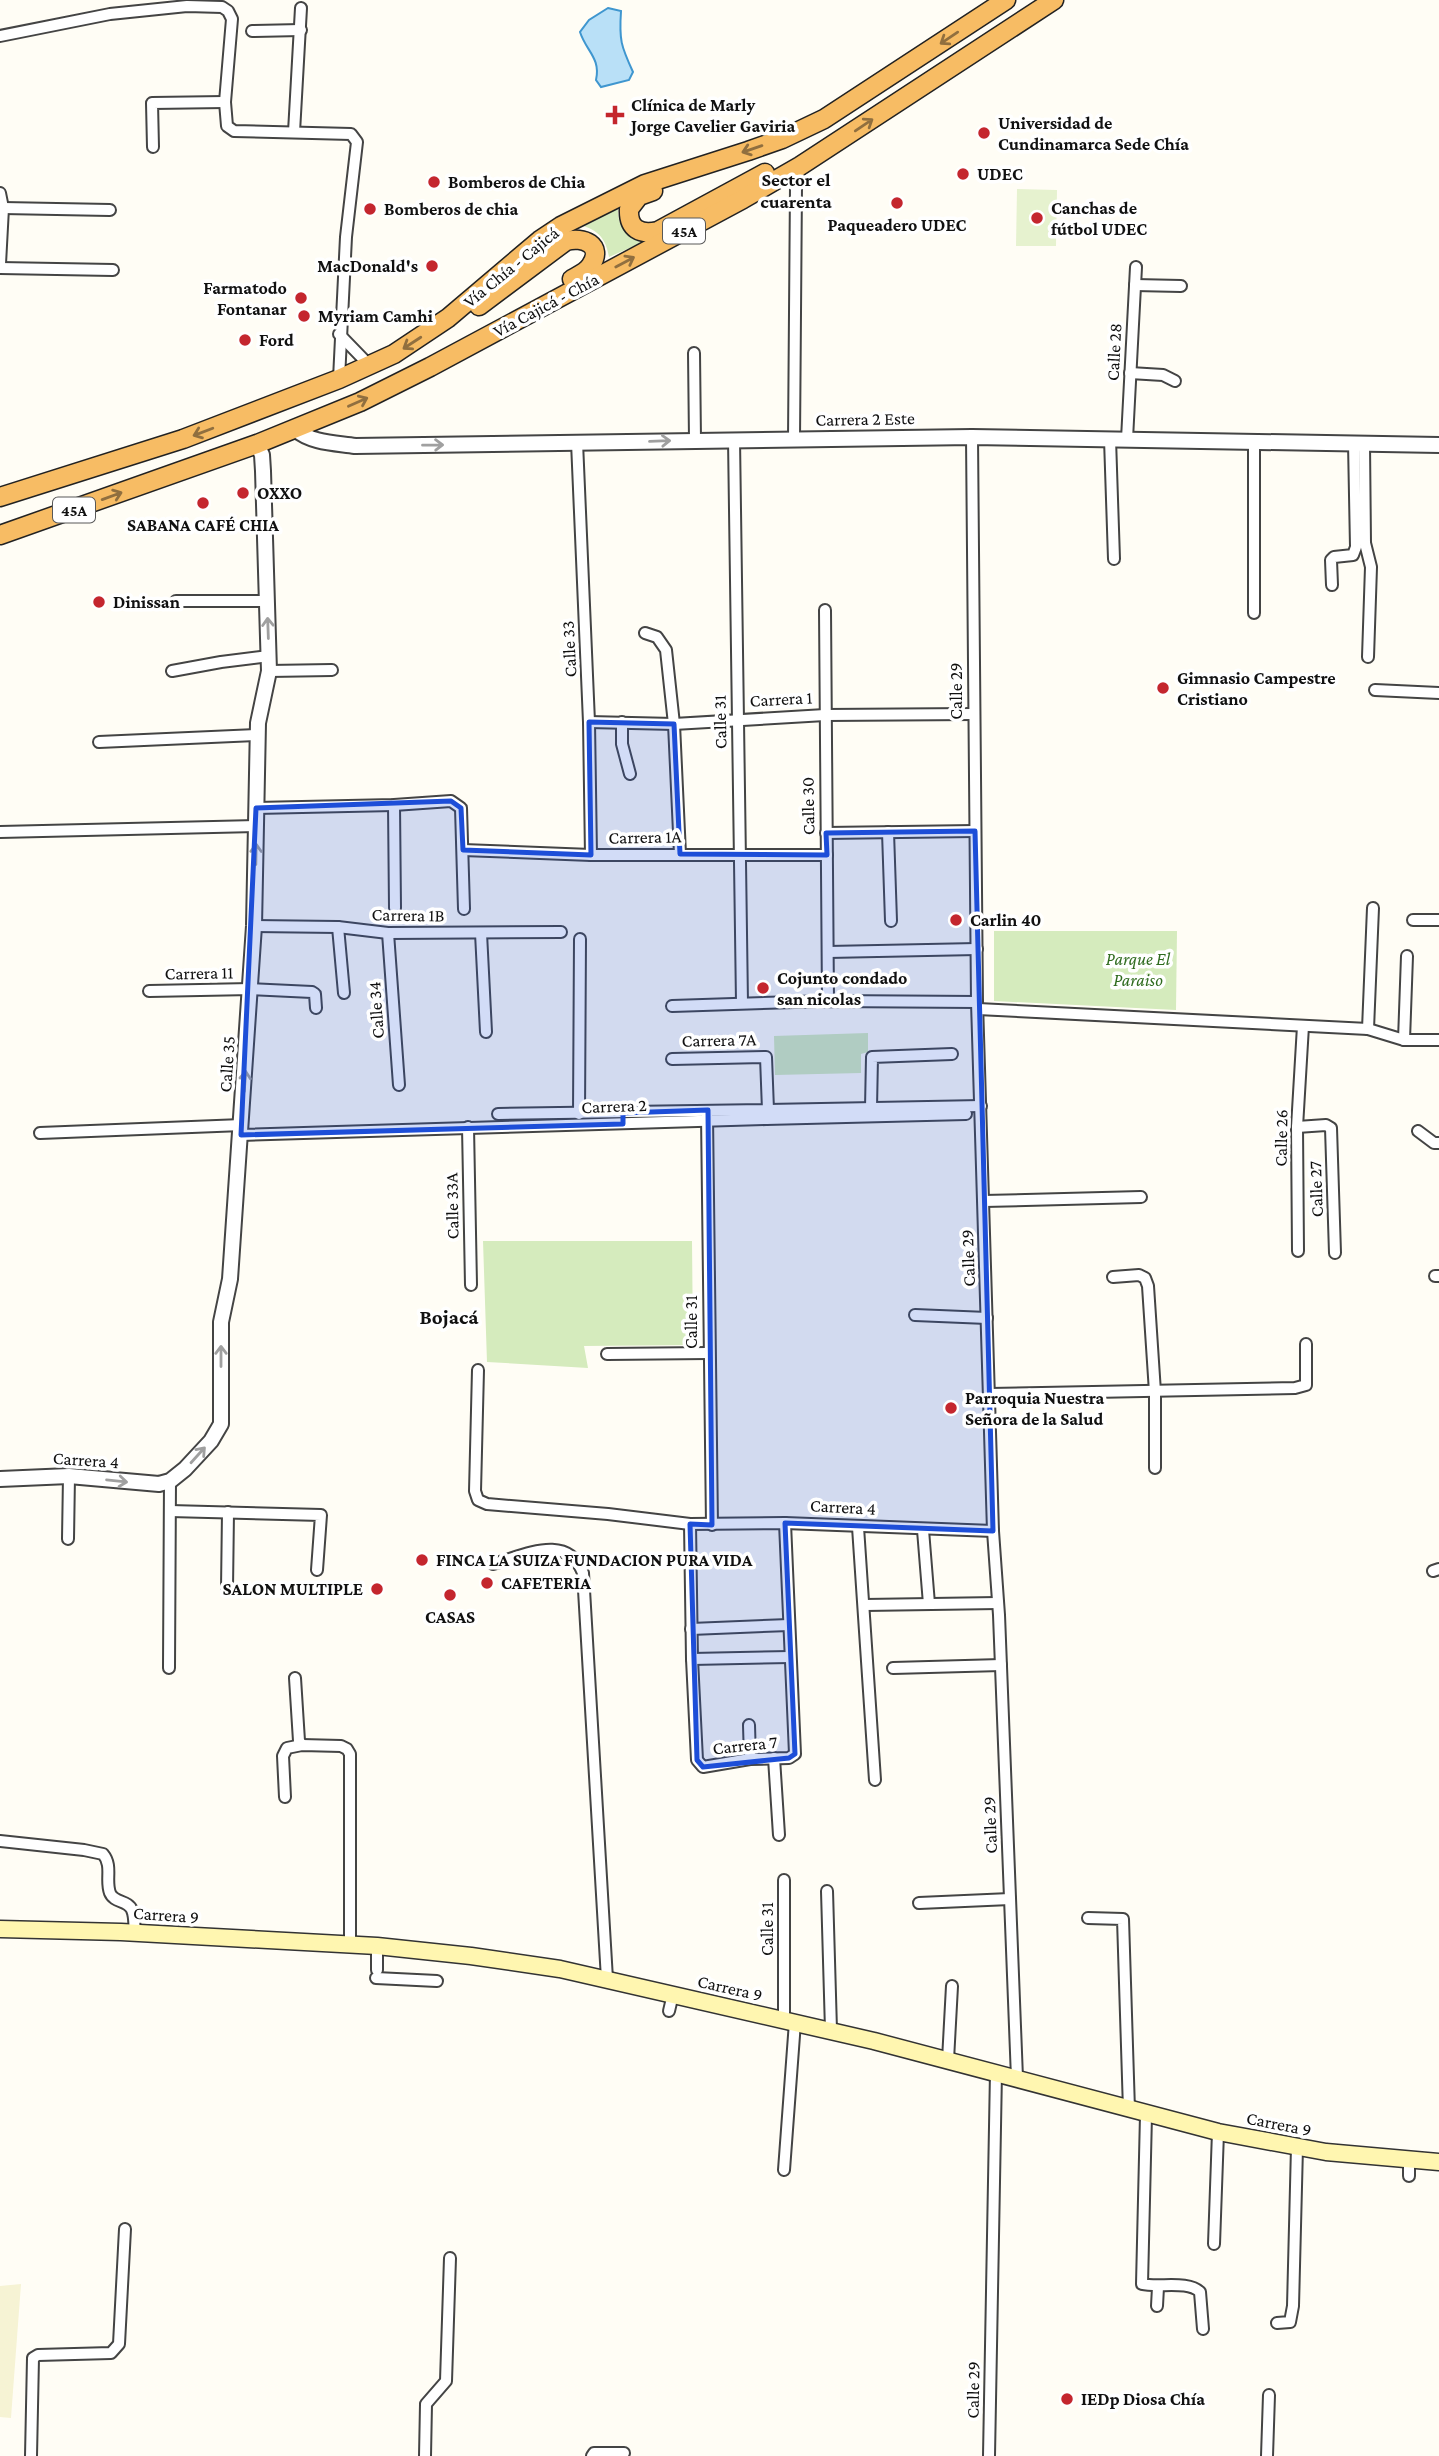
<svg xmlns="http://www.w3.org/2000/svg" width="1439" height="2456" viewBox="0 0 1439 2456" font-family="'Crimson Pro',serif">
<style>
.farmland{fill:#f6f3d4}
.green{fill:#d5ebbd}
.pitch{fill:#e6f2cf}
.water{fill:#b9e0f7;stroke:#3f96cf;stroke-width:2}
.lines{fill:none;stroke-linecap:round;stroke-linejoin:round}
.minor-casing{stroke:#444;stroke-width:14}
.tertiary-casing{stroke:#444;stroke-width:18}
.secondary-casing{stroke:#333;stroke-width:19}
.trunk-casing{stroke:#222;stroke-width:21}
.minor{stroke:#fff;stroke-width:10}
.tertiary{stroke:#fff;stroke-width:14}
.secondary{stroke:#fff6b0;stroke-width:16}
.trunk{stroke:#f7bc64;stroke-width:18}
.oneway{stroke:#906f3f}
.oneway2{stroke:#a0a0a0}
.marked{fill:#1d4ed8;fill-opacity:0.2;stroke:#1d4ed8;stroke-width:5;stroke-linejoin:round}
.poi-dot{fill:#c4262e;stroke:#fff;stroke-width:2.5}
.labels{text-anchor:middle;stroke-width:7;stroke-linejoin:round;paint-order:stroke}
.shield{fill:#fff;stroke:#585858;stroke-width:2}
.shield-label{font-size:16px;font-weight:bold;fill:#111}
.poi-label{font-size:18px;font-weight:bold;fill:#111;stroke:#fff;text-anchor:start}
.street-label{font-size:18px;fill:#111;stroke:#fff}
.park-label{font-size:18px;font-style:italic;fill:#2f6b1f;stroke:#fff}
.neighbourhood-label{font-size:19px;font-weight:bold;fill:#111;stroke:#fff}
.quarter-label{font-size:21px;font-weight:bold;fill:#111;stroke:#fff}
</style>
<rect width="100%" height="100%" fill="#fffdf5"/>
<polygon class="farmland" points="21,2284 11,2418 0,2417 0,2286"/>
<g class="green">
<path d="M618,208C617,226 627,235 641,243L609,257C606,240 600,232 584,226Z"/>
<polygon points="994,931 1177,931 1176,1010 994,1001"/>
<polygon points="868,1033 868,1052 861,1054 861,1073 775,1075 774,1036"/>
<polygon points="483,1241 692,1241 693,1345 584,1346 588,1368 487,1362"/>
</g>
<polygon class="pitch" points="1017,189 1057,190 1056,246 1016,246"/>
<path class="water" d="M608,8L621,11C619,40 621,46 633,72L629,80L601,87L596,80C601,58 586,51 580,32L589,20Z"/>
<g class="lines">
<defs>
<g id="minor">
<polyline points="252,31 301,30"/>
<polyline points="0,36 110,14 187,6 222,7 228,11 232,19 225,102 227,126 234,131 351,134 357,142 346,237 339,379"/>
<polyline points="294,132 301,8"/>
<polyline points="153,147 152,103 225,102"/>
<polyline points="0,193 3,208 0,264"/>
<polyline points="3,208 110,210"/>
<polyline points="0,268 113,270"/>
<polyline points="1135,285 1181,286"/>
<polyline points="339,334 370,366"/>
<polyline points="694,353 695,440"/>
<polyline points="1130,373 1163,375 1175,381"/>
<polyline points="972,437 977,1002 993,1531 999,1615 1017,2078"/>
<polyline points="734,439 742,1003"/>
<polyline points="1110,439 1114,559"/>
<polyline points="1127,439 1136,267"/>
<polyline points="794,440 796,186 800,166"/>
<polyline points="577,442 589,722 591,855"/>
<polyline points="1364,444 1365,543 1371,567 1368,657"/>
<polyline points="1332,585 1331,560 1334,557 1353,555 1356,547 1354,443"/>
<polyline points="176,601 267,601"/>
<polyline points="825,610 828,1001"/>
<polyline points="1254,613 1254,441"/>
<polyline points="645,633 657,637 666,650 674,724 680,854"/>
<polyline points="172,671 221,662 269,656"/>
<polyline points="269,671 332,670"/>
<polyline points="1375,690 1439,693"/>
<polyline points="589,722 674,724 825,715 974,714"/>
<polyline points="622,722 622,744 630,774"/>
<polyline points="99,742 257,735"/>
<polyline points="394,805 395,908"/>
<polyline points="256,808 394,805 451,801 461,808 464,909"/>
<polyline points="0,832 256,826"/>
<polyline points="888,832 891,921"/>
<polyline points="826,833 975,831"/>
<polyline points="463,850 591,855 827,855"/>
<polyline points="1413,920 1439,920"/>
<polyline points="254,926 338,927 388,933 561,932"/>
<polyline points="338,927 344,993"/>
<polyline points="388,933 399,1085"/>
<polyline points="481,933 486,1032"/>
<polyline points="828,952 977,949"/>
<polyline points="149,991 251,989 312,992 315,994 316,1008"/>
<polyline points="672,1006 828,1001 977,1002"/>
<polyline points="978,1009 1368,1029 1404,1040 1439,1040"/>
<polyline points="1368,1029 1373,908"/>
<polyline points="1404,1040 1407,956"/>
<polyline points="871,1108 872,1057 952,1054"/>
<polyline points="498,1114 768,1110 766,1057 672,1059"/>
<polyline points="579,1114 580,939"/>
<polyline points="707,1115 712,1525"/>
<polyline points="766,1119 966,1114"/>
<polyline points="468,1127 471,1285"/>
<polyline points="1297,1127 1326,1125 1331,1128 1335,1253"/>
<polyline points="1418,1131 1434,1143 1439,1143"/>
<polyline points="40,1133 242,1125"/>
<polyline points="241,1135 766,1119 768,1110 981,1106"/>
<polyline points="984,1201 1141,1197"/>
<polyline points="1298,1251 1297,1127 1303,1026"/>
<polyline points="1435,1276 1439,1276"/>
<polyline points="1113,1277 1139,1275 1145,1278 1148,1286 1155,1392 1155,1468"/>
<polyline points="915,1315 987,1318"/>
<polyline points="607,1354 708,1353"/>
<polyline points="478,1370 475,1491 478,1500 487,1504 608,1514 690,1524 785,1523 993,1531"/>
<polyline points="990,1394 1295,1388 1306,1385 1306,1344"/>
<polyline points="170,1511 321,1515 317,1570"/>
<polyline points="690,1524 692,1659 697,1760 703,1767 750,1759 789,1758 795,1754 785,1523"/>
<polyline points="858,1527 875,1780"/>
<polyline points="923,1530 929,1604"/>
<polyline points="68,1539 69,1476"/>
<path d="M493,1564C524,1556 567,1532 583,1573L607,1979"/>
<polyline points="1433,1571 1439,1569"/>
<polyline points="227,1589 228,1512"/>
<polyline points="865,1605 998,1603"/>
<polyline points="691,1629 789,1625"/>
<polyline points="692,1659 790,1657"/>
<polyline points="169,1668 170,1481"/>
<polyline points="893,1668 1001,1665"/>
<polyline points="295,1678 299,1741 302,1745"/>
<polyline points="749,1725 750,1759"/>
<polyline points="774,1758 779,1835"/>
<polyline points="285,1797 283,1756 287,1748 302,1745 341,1746 347,1749 350,1754 350,1945"/>
<path d="M0,1841L84,1850L103,1854C113,1866 105,1880 110,1893C114,1903 128,1900 132,1910C135,1916 134,1926 135,1933"/>
<polyline points="784,1880 784,2020"/>
<polyline points="827,1891 831,2030"/>
<polyline points="919,1903 1010,1899"/>
<polyline points="1088,1918 1123,1919 1129,2110"/>
<polyline points="377,1970 377,1946"/>
<polyline points="376,1978 437,1981"/>
<polyline points="669,2011 673,1994"/>
<polyline points="948,2060 952,1986"/>
<path d="M1146,2115L1142,2284C1158,2288 1188,2280 1200,2292L1203,2329"/>
<polyline points="784,2170 795,2022"/>
<polyline points="1409,2176 1409,2161"/>
<polyline points="1214,2244 1218,2132"/>
<polyline points="1157,2306 1158,2287"/>
<polyline points="1277,2323 1290,2322 1293,2306 1297,2147"/>
<polyline points="31,2456 33,2358 38,2355 111,2353 119,2344 125,2229"/>
<polyline points="425,2456 426,2404 446,2381 450,2258"/>
<polyline points="592,2456 594,2453 624,2453"/>
<polyline points="989,2456 996,2072"/>
<polyline points="1267,2456 1269,2395"/>
</g>
<g id="tertiary">
<path d="M295,429C311,443 335,443 355,446L972,437L1439,445"/>
<polyline points="0,1479 69,1476 159,1484 170,1481 185,1469 211,1441 221,1424 221,1322 230,1279 254,926 258,723 269,671 263,471 262,455 257,444"/>
</g>
<polyline id="secondary" points="0,1929 121,1932 377,1946 471,1956 560,1969 874,2041 1218,2132 1326,2152 1439,2162"/>
<g id="trunk">
<path d="M653,191L639,196L629,209C628,229 640,235 658,231L765,173"/>
<path d="M479,306L566,241C583,236 604,245 591,265C587,272 579,275 572,279"/>
<polyline points="0,497 183,439 339,379 394,354 448,318 540,240 561,226 645,184 748,151 782,139 824,119 1006,0"/>
<polyline points="0,535 257,444 360,402 430,367 743,199 800,166 1054,0"/>
</g>
</defs>
<use href="#minor" class="minor-casing"/>
<use href="#tertiary" class="tertiary-casing"/>
<use href="#secondary" class="secondary-casing"/>
<use href="#trunk" class="trunk-casing"/>
<use href="#minor" class="minor"/>
<use href="#tertiary" class="tertiary"/>
<use href="#secondary" class="secondary"/>
<use href="#trunk" class="trunk"/>
</g>
<defs><path id="oneway-shaft" d="M-6 0H5M1.5-3L5.5 0L1.5 3" fill="none" stroke-width="1.6" stroke-linecap="round" stroke-linejoin="round" transform="scale(1.75)"/></defs>
<g class="oneway">
<use href="#oneway-shaft" transform="translate(949 38) rotate(146)"/>
<use href="#oneway-shaft" transform="translate(864 125) rotate(-34)"/>
<use href="#oneway-shaft" transform="translate(752 149) rotate(161)"/>
<use href="#oneway-shaft" transform="translate(625 262) rotate(-28)"/>
<use href="#oneway-shaft" transform="translate(412 343) rotate(147)"/>
<use href="#oneway-shaft" transform="translate(358 402) rotate(-24)"/>
<use href="#oneway-shaft" transform="translate(203 432) rotate(159)"/>
<use href="#oneway-shaft" transform="translate(112 496) rotate(-20)"/>
</g>
<g class="oneway2">
<use href="#oneway-shaft" transform="translate(660 441) rotate(-2)"/>
<use href="#oneway-shaft" transform="translate(433 445) rotate(-1)"/>
<use href="#oneway-shaft" transform="translate(268 628) rotate(-92)"/>
<use href="#oneway-shaft" transform="translate(256 854) rotate(-89)"/>
<use href="#oneway-shaft" transform="translate(245 1081) rotate(-86)"/>
<use href="#oneway-shaft" transform="translate(221 1356) rotate(-90)"/>
<use href="#oneway-shaft" transform="translate(198 1455) rotate(-48)"/>
<use href="#oneway-shaft" transform="translate(117 1481) rotate(6)"/>
</g>
<path class="marked" d="M589,722L674,724L680,854L827,855L826,833L975,831L993,1531L785,1523L795,1754L789,1758L703,1767L697,1760L690,1524L712,1525L708,1110L623,1113V1124L241,1135L256,808L451,801L461,808L463,850L591,855Z"/>
<g class="poi-dot">
<path d="M611.5 104.5h7v7h7v7h-7v7h-7v-7h-7v-7h7z"/>
<circle cx="984" cy="133" r="7"/>
<circle cx="963" cy="174" r="7"/>
<circle cx="434" cy="182" r="7"/>
<circle cx="897" cy="203" r="7"/>
<circle cx="370" cy="209" r="7"/>
<circle cx="1037" cy="218" r="7"/>
<circle cx="432" cy="266" r="7"/>
<circle cx="301" cy="298" r="7"/>
<circle cx="304" cy="316" r="7"/>
<circle cx="245" cy="340" r="7"/>
<circle cx="243" cy="493" r="7"/>
<circle cx="203" cy="503" r="7"/>
<circle cx="99" cy="602" r="7"/>
<circle cx="1163" cy="688" r="7"/>
<circle cx="956" cy="920" r="7"/>
<circle cx="763" cy="988" r="7"/>
<circle cx="951" cy="1408" r="7"/>
<circle cx="422" cy="1560" r="7"/>
<circle cx="487" cy="1583" r="7"/>
<circle cx="377" cy="1589" r="7"/>
<circle cx="450" cy="1595" r="7"/>
<circle cx="1067" cy="2399" r="7"/>
</g>
<g class="labels">
<g class="shield">
<rect x="663" y="218.5" width="42" height="25" rx="5"/>
<rect x="53" y="497.5" width="42" height="25" rx="5"/>
</g>
<g class="shield-label">
<text x="684" y="237">45A</text>
<text x="74" y="516">45A</text>
</g>
<g class="poi-label">
<text x="631" y="111">Clínica de Marly<tspan x="631" dy="21">Jorge Cavelier Gaviria</tspan></text>
<text x="998" y="129">Universidad de<tspan x="998" dy="21">Cundinamarca Sede Chía</tspan></text>
<text x="977" y="180">UDEC</text>
<text x="448" y="188">Bomberos de Chia</text>
<text x="1051" y="214">Canchas de<tspan x="1051" dy="21">fútbol UDEC</tspan></text>
<text x="384" y="215">Bomberos de chia</text>
<text x="897" y="231" text-anchor="middle">Paqueadero UDEC</text>
<text x="418" y="272" text-anchor="end">MacDonald's</text>
<text x="287" y="294" text-anchor="end">Farmatodo<tspan x="287" dy="21">Fontanar</tspan></text>
<text x="318" y="322">Myriam Camhi</text>
<text x="259" y="346">Ford</text>
<text x="257" y="499">OXXO</text>
<text x="203" y="531" text-anchor="middle">SABANA CAFÉ CHIA</text>
<text x="113" y="608">Dinissan</text>
<text x="1177" y="684">Gimnasio Campestre<tspan x="1177" dy="21">Cristiano</tspan></text>
<text x="970" y="926">Carlin 40</text>
<text x="777" y="984">Cojunto condado<tspan x="777" dy="21">san nicolas</tspan></text>
<text x="965" y="1404">Parroquia Nuestra<tspan x="965" dy="21">Señora de la Salud</tspan></text>
<text x="436" y="1566">FINCA LA SUIZA FUNDACION PURA VIDA</text>
<text x="501" y="1589">CAFETERIA</text>
<text x="363" y="1595" text-anchor="end">SALON MULTIPLE</text>
<text x="450" y="1623" text-anchor="middle">CASAS</text>
<text x="1081" y="2405">IEDp Diosa Chía</text>
</g>
<g class="street-label">
<text transform="translate(511 267) rotate(-39)" y="6">Vía Chía - Cajicá</text>
<text transform="translate(546 305) rotate(-28)" y="6">Vía Cajicá - Chía</text>
<text transform="translate(1114 352) rotate(-87)" y="6">Calle 28</text>
<text transform="translate(865 419) rotate(-1)" y="6">Carrera 2 Este</text>
<text transform="translate(569 649) rotate(-93)" y="6">Calle 33</text>
<text transform="translate(956 691) rotate(-90)" y="6">Calle 29</text>
<text transform="translate(781 699) rotate(-3)" y="6">Carrera 1</text>
<text transform="translate(720 722) rotate(-91)" y="6">Calle 31</text>
<text transform="translate(808 806) rotate(-91)" y="6">Calle 30</text>
<text transform="translate(645 837) rotate(-1)" y="6">Carrera 1A</text>
<text transform="translate(408 915) rotate(1)" y="6">Carrera 1B</text>
<text transform="translate(199 973) rotate(-1)" y="6">Carrera 11</text>
<text transform="translate(376 1010) rotate(-94)" y="6">Calle 34</text>
<text transform="translate(719 1040) rotate(-1)" y="6">Carrera 7A</text>
<text transform="translate(227 1064) rotate(-86)" y="6">Calle 35</text>
<text transform="translate(614 1106) rotate(-2)" y="6">Carrera 2</text>
<text transform="translate(1281 1138) rotate(-89)" y="6">Calle 26</text>
<text transform="translate(1316 1189) rotate(-92)" y="6">Calle 27</text>
<text transform="translate(452 1206) rotate(-91)" y="6">Calle 33A</text>
<text transform="translate(968 1258) rotate(-92)" y="6">Calle 29</text>
<text transform="translate(691 1322) rotate(-90)" y="6">Calle 31</text>
<text transform="translate(86 1460) rotate(4)" y="6">Carrera 4</text>
<text transform="translate(843 1507) rotate(3)" y="6">Carrera 4</text>
<text transform="translate(745 1745) rotate(-6)" y="6">Carrera 7</text>
<text transform="translate(990 1825) rotate(-92)" y="6">Calle 29</text>
<text transform="translate(166 1915) rotate(4)" y="6">Carrera 9</text>
<text transform="translate(767 1929) rotate(-90)" y="6">Calle 31</text>
<text transform="translate(730 1988) rotate(13)" y="6">Carrera 9</text>
<text transform="translate(1279 2124) rotate(11)" y="6">Carrera 9</text>
<text transform="translate(973 2390) rotate(-89)" y="6">Calle 29</text>
</g>
<g class="park-label">
<text x="1138" y="965">Parque El<tspan x="1138" dy="21">Paraiso</tspan></text>
</g>
<g class="neighbourhood-label">
<text x="796" y="186">Sector el<tspan x="796" dy="22">cuarenta</tspan></text>
</g>
<g class="quarter-label">
<text x="449" y="1324">Bojacá</text>
</g>
</g>
</svg>
